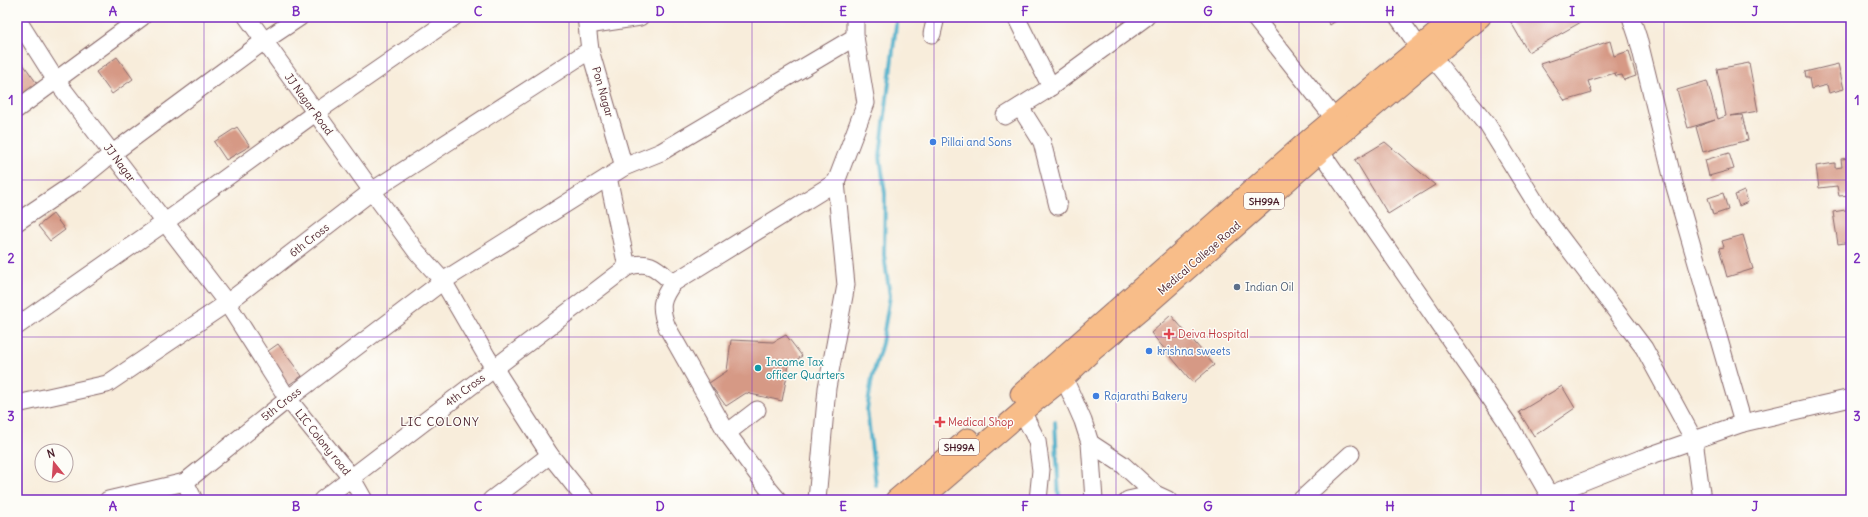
<svg xmlns="http://www.w3.org/2000/svg" width="1868" height="517" viewBox="0 0 1868 517" font-family="Delius,sans-serif">
<style>
.lines{fill:none;stroke-linecap:round;stroke-linejoin:round}
.stream{stroke:#49adc9;stroke-width:4}
.building{fill:#d69985}
.minor-casing{stroke:#876769;stroke-width:19}
.major-casing{stroke:#876769;stroke-width:23}
.minor{stroke:#fff;stroke-width:17}
.major{stroke:#f8bd89;stroke-width:21}
.grid{fill:none;stroke:#7b2cbf;stroke-width:1;stroke-opacity:0.55}
.shop-dot{fill:#3f7fe0;stroke:#fdfcf7;stroke-width:1.5}
.service-dot{fill:#5c6f8a;stroke:#fdfcf7;stroke-width:1.5}
.health-dot{fill:#e0444e;stroke:#fdfcf7;stroke-width:1.5}
.culture-dot{fill:#0f9aa8;stroke:#fdfcf7;stroke-width:1.5}
.labels{text-anchor:middle;stroke-width:3;stroke-linejoin:round;paint-order:stroke}
.shield{fill:#fdfcf7;stroke:#806168;stroke-width:1}
.shield-label{font-size:10px;font-weight:bold;fill:#4a1f2b}
.street-label{font-size:11px;fill:#4a1f2b;stroke:#fdfcf7}
.shop-label{font-size:11px;fill:#366cbe;stroke:#fdfcf7;text-anchor:start}
.service-label{font-size:11px;fill:#4e5e75;stroke:#fdfcf7;text-anchor:start}
.health-label{font-size:11px;fill:#be3a42;stroke:#fdfcf7;text-anchor:start}
.culture-label{font-size:11px;fill:#0d838f;stroke:#fdfcf7;text-anchor:start}
.neighbourhood-label{font-size:12px;letter-spacing:1px;fill:#4a1f2b;stroke:#fdfcf7}
.neatline{fill:none;stroke:#7b2cbf;stroke-width:1.5}
.grid-label{font-size:13px;text-anchor:middle;font-weight:bold;fill:#7b2cbf}
</style>
<rect width="100%" height="100%" fill="#fdfcf7"/>
<filter id="ink" filterUnits="userSpaceOnUse"><feTurbulence type="fractalNoise" baseFrequency=".025" numOctaves="2"/><feDisplacementMap in="SourceGraphic" scale="8" xChannelSelector="R" yChannelSelector="G"/><feConvolveMatrix kernelMatrix="1 2 1 2 8 2 1 2 1" color-interpolation-filters="sRGB"/></filter>
<filter id="wash" filterUnits="userSpaceOnUse"><feTurbulence type="fractalNoise" baseFrequency=".012" numOctaves="4" result="noise"/><feDisplacementMap in="SourceGraphic" scale="16" xChannelSelector="R" yChannelSelector="G"/><feGaussianBlur stdDeviation="0.9" result="paint"/><feColorMatrix in="noise" values="0 0 0 0 0 0 0 0 0 0 0 0 0 0 0 0 0 1.4 0 .05"/><feComposite in="paint" operator="in"/></filter>
<g filter="url(#wash)">
<rect width="100%" height="100%" fill="#f8eddb"/>
<g class="lines">
<g class="stream">
<polyline points="1055,422 1059,500"/>
<polyline points="876,485 867,410 872,378 882,343 890,296 884,255 885,194 880,156 897,17"/>
</g>
</g>
<g id="blocks">
<g class="building">
<polygon points="1324,17 1341,17 1330,25"/>
<polygon points="1508,17 1590,17 1528,52"/>
<polygon points="1610,41 1614,56 1629,51 1636,76 1624,80 1622,75 1616,76 1615,73 1588,81 1592,93 1565,101 1540,64"/>
<polygon points="117,57 133,79 112,94 96,72"/>
<polygon points="21,61 38,85 20,98 17,93 17,64"/>
<polygon points="1749,63 1758,111 1730,116 1742,115 1748,140 1703,152 1696,127 1715,120 1688,128 1677,90 1707,81 1718,119 1726,116 1717,69"/>
<polygon points="1838,64 1844,89 1829,93 1827,85 1811,89 1809,78 1806,78 1805,72"/>
<polygon points="237,127 250,146 226,160 214,142"/>
<polygon points="1385,142 1435,185 1388,214 1355,160"/>
<polygon points="1729,153 1734,169 1709,176 1705,160"/>
<polygon points="1851,158 1851,195 1839,196 1837,186 1819,188 1816,166 1835,163 1835,168 1842,167 1841,159"/>
<polygon points="1744,191 1748,202 1739,206 1735,195"/>
<polygon points="1723,193 1728,210 1713,215 1708,198"/>
<polygon points="1851,209 1851,242 1838,244 1833,212"/>
<polygon points="53,214 65,230 50,241 38,226"/>
<polygon points="1743,235 1753,269 1727,277 1719,248 1724,247 1722,241"/>
<polygon points="1171,315 1214,365 1193,383 1151,333"/>
<polygon points="786,335 802,356 789,365 782,401 746,393 726,406 709,383 727,371 731,340 773,342"/>
<polygon points="278,344 302,376 284,388 261,356"/>
<polygon points="1562,386 1575,408 1534,436 1519,412"/>
</g>
</g>
</g>
<g filter="url(#ink)">
<use href="#blocks" fill-opacity="0" stroke="#876769" stroke-width="1"/>
<g class="lines">
<defs>
<g id="minor">
<polyline points="247,17 372,191 416,251 443,281 487,357 550,455 586,500"/>
<polyline points="586,17 590,50 624,167"/>
<polyline points="1016,17 1051,87"/>
<polyline points="1254,17 1334,118"/>
<polyline points="1398,17 1419,47"/>
<polyline points="1631,17 1638,38 1673,180 1743,423"/>
<polyline points="17,19 55,79 227,303 288,399 351,477 364,500"/>
<polyline points="588,25 640,17"/>
<polyline points="932,34 936,17"/>
<polyline points="1433,58 1487,124 1542,213 1644,348 1694,440 1702,500"/>
<polyline points="1020,107 1042,142 1058,206"/>
<polyline points="17,109 142,17"/>
<polyline points="1005,116 1045,91 1146,17"/>
<polyline points="1313,141 1509,425 1552,500"/>
<polyline points="608,177 627,267"/>
<polyline points="17,222 81,179 113,153 264,41 300,17"/>
<polyline points="17,326 164,223 315,113 454,17"/>
<polyline points="1055,370 1064,378 1083,421 1090,443 1094,500"/>
<polyline points="17,404 107,384 227,303 372,191 590,50"/>
<polyline points="757,410 727,433 767,487 778,500"/>
<polyline points="1022,411 1037,441 1041,470 1038,500"/>
<path d="M727,433L667,327C659,307 661,299 673,283L836,182"/>
<polyline points="1090,443 1122,464 1155,494 1128,500"/>
<polyline points="185,482 194,500"/>
<polyline points="1155,494 1168,500"/>
<polyline points="1549,495 1640,459 1743,423 1851,398"/>
<polyline points="108,500 185,482 288,399 443,281 624,167 661,152 855,37"/>
<path d="M322,500L627,267C650,259 657,269 673,283"/>
<polyline points="491,500 550,455"/>
<polyline points="817,500 827,388 846,285 836,182 866,103 855,37 855,17"/>
<polyline points="1301,500 1351,454"/>
</g>
<g id="major">
<polyline points="1021,394 1311,138 1456,17"/>
<polyline points="896,500 968,439"/>
<polyline points="920,500 1030,405 1064,378 1093,350 1142,309 1321,151 1480,17"/>
</g>
</defs>
<use href="#minor" class="minor-casing"/>
<use href="#major" class="major-casing"/>
<use href="#minor" class="minor"/>
<use href="#major" class="major"/>
</g>
</g>
<path class="grid" d="M204,17V500M387,17V500M569,17V500M752,17V500M934,17V500M1116,17V500M1299,17V500M1481,17V500M1664,17V500M17,180H1851M17,337H1851"/>
<g class="shop-dot">
<circle cx="933" cy="142" r="4"/>
<circle cx="1149" cy="351" r="4"/>
<circle cx="1096" cy="396" r="4"/>
</g>
<circle class="service-dot" cx="1237" cy="287" r="4"/>
<g class="health-dot">
<path d="M1167 328h4v4h4v4h-4v4h-4v-4h-4v-4h4z"/>
<path d="M938 416h4v4h4v4h-4v4h-4v-4h-4v-4h4z"/>
</g>
<circle class="culture-dot" cx="758" cy="368" r="4"/>
<g class="labels">
<g class="shield">
<rect x="1244" y="193" width="40" height="16" rx="3"/>
<rect x="939" y="439" width="40" height="16" rx="3"/>
</g>
<g class="shield-label">
<text x="1264" y="205">SH99A</text>
<text x="959" y="451">SH99A</text>
</g>
<g class="street-label">
<text transform="translate(603 92) rotate(74)" y="4">Pon Nagar</text>
<text transform="translate(309 104) rotate(54)" y="4">JJ Nagar Road</text>
<text transform="translate(120 163) rotate(53)" y="4">JJ Nagar</text>
<text transform="translate(309 240) rotate(-38)" y="4">6th Cross</text>
<text transform="translate(1199 258) rotate(-41)" y="4">Medical College Road</text>
<text transform="translate(465 390) rotate(-37)" y="4">4th Cross</text>
<text transform="translate(281 404) rotate(-38)" y="4">5th Cross</text>
<text transform="translate(323 442) rotate(51)" y="4">LIC Colony road</text>
</g>
<g class="shop-label">
<text x="941" y="146">Pillai and Sons</text>
<text x="1157" y="355">krishna sweets</text>
<text x="1104" y="400">Rajarathi Bakery</text>
</g>
<g class="service-label">
<text x="1245" y="291">Indian Oil</text>
</g>
<g class="health-label">
<text x="1178" y="338">Deiva Hospital</text>
<text x="948" y="426">Medical Shop</text>
</g>
<g class="culture-label">
<text x="766" y="366">Income Tax<tspan x="766" dy="13">officer Quarters</tspan></text>
</g>
<g class="neighbourhood-label">
<text x="440" y="426">LIC COLONY</text>
</g>
</g>
<rect width="1868" height="517" fill="none" stroke="#fdfcf7" stroke-width="44"/>
<g transform="translate(54 463) rotate(343)"><circle r="19" fill="#fdfcf7" stroke="#b5a4a5"/>
<path d="M0-3L7 15L0 10L-7 15Z" fill="#d1495b"/>
<text y="-6" font-size="11" font-weight="bold" text-anchor="middle" fill="#4a1f2b">N</text>
</g>
<rect x="22" y="22" width="1824" height="473" class="neatline"/>
<g class="grid-label">
<text x="113" y="16">A</text>
<text x="296" y="16">B</text>
<text x="478" y="16">C</text>
<text x="660" y="16">D</text>
<text x="843" y="16">E</text>
<text x="1025" y="16">F</text>
<text x="1208" y="16">G</text>
<text x="1390" y="16">H</text>
<text x="1572" y="16">I</text>
<text x="1755" y="16">J</text>
<text x="11" y="105">1</text>
<text x="1857" y="105">1</text>
<text x="11" y="263">2</text>
<text x="1857" y="263">2</text>
<text x="11" y="421">3</text>
<text x="1857" y="421">3</text>
<text x="113" y="511">A</text>
<text x="296" y="511">B</text>
<text x="478" y="511">C</text>
<text x="660" y="511">D</text>
<text x="843" y="511">E</text>
<text x="1025" y="511">F</text>
<text x="1208" y="511">G</text>
<text x="1390" y="511">H</text>
<text x="1572" y="511">I</text>
<text x="1755" y="511">J</text>
</g>
</svg>
